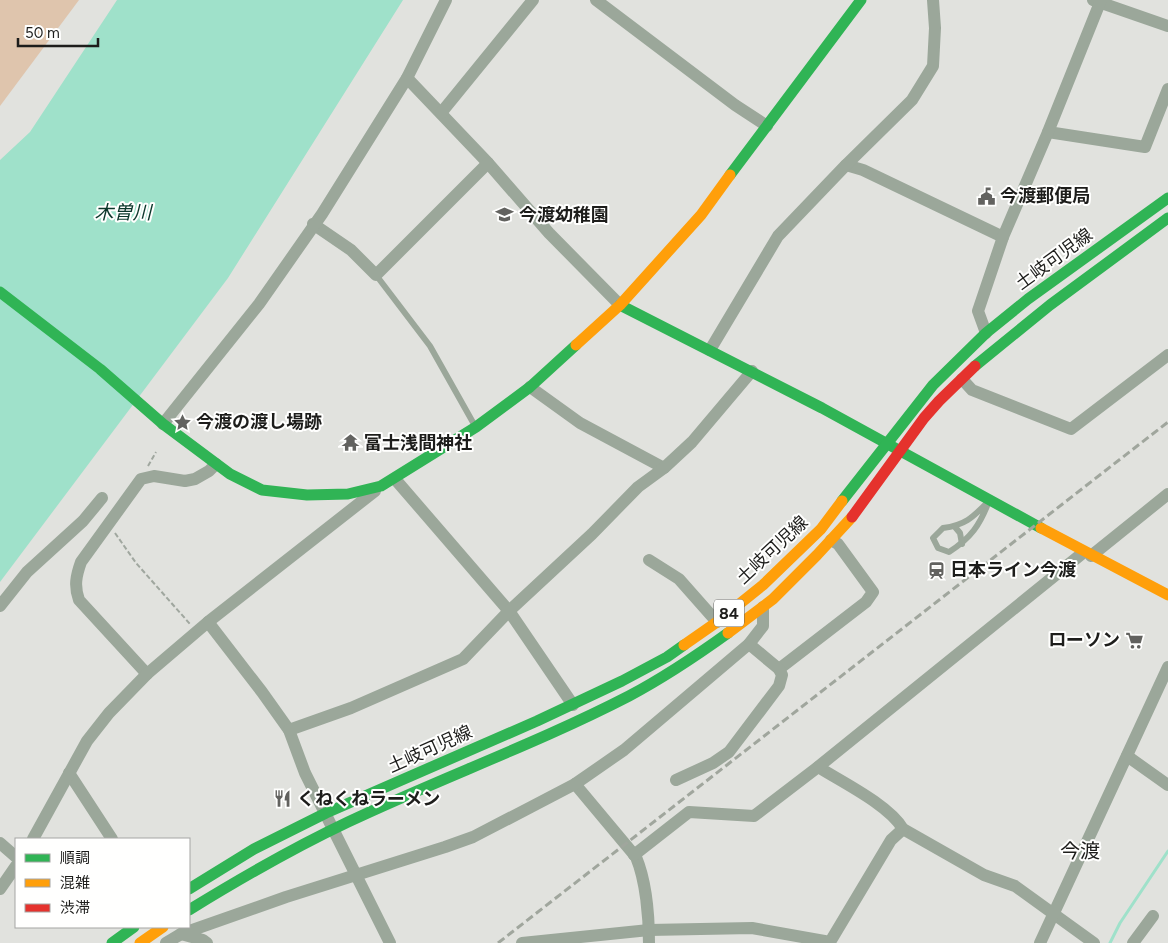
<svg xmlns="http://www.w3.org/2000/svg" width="1168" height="943" viewBox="0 0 1168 943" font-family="Figtree,'Noto Sans JP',sans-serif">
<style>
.green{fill:#dfc5ad}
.water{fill:#9fe1ca}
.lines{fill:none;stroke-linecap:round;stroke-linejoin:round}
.stream{stroke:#9fe1ca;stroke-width:3}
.path{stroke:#a0a79f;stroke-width:2;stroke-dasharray:5 2.5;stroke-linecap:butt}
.lane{stroke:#9ba79a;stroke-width:6}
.street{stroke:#9ba79a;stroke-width:12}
.fast{stroke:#30b455;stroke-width:11}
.slow{stroke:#ff9f0a;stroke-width:11}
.jam{stroke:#e5322d;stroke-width:11}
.rail{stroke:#a0a69d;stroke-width:3;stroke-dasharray:8 4;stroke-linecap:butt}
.labels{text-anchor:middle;stroke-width:4;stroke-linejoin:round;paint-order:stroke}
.shield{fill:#fffffe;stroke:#61615f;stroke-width:1}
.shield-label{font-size:16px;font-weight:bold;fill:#1d1d1b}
.poi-label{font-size:18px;font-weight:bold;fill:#1d1d1b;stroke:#fffffe;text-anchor:start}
.street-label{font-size:18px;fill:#1d1d1b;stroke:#fffffe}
.water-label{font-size:19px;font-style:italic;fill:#0c372b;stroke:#fffffe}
.quarter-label{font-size:20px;fill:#1d1d1b;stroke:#fffffe}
</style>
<rect width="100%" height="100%" fill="#e1e2de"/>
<polygon class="green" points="0,0 79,0 0,106"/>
<polygon class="water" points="117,0 403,0 228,278 0,582 0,160 30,132"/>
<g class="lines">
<polyline class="stream" points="1110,943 1120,923 1168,851"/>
<g class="path">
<polyline points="148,466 156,452"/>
<polyline points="115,533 136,563 190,624"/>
</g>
<g class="lane">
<polyline points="376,275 430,346 475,426"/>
<path d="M989,501C980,525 971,538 949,552L938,548L933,538L943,528C966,525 973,517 989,501Z"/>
<polyline points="955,527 960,533 962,544"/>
</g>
<g class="street">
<polyline points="596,0 735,105 767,126"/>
<polyline points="1093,0 1168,26"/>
<polyline points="407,78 488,163 549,233 620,305"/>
<polyline points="441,113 533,0"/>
<polyline points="1048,132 1145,147 1168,89"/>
<polyline points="846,165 863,170 1003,237"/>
<polyline points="313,224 351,250 376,275 488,163"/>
<polyline points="986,333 978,311 1003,237 1048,132 1101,0"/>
<polyline points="710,350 778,236 846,165 912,100 933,66 935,28 933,0"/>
<polyline points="962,379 972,390 1071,429 1168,355"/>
<polyline points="530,387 580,423 664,468"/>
<polyline points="163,424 259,304 322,214 407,78 446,0"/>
<polyline points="395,479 509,611 573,705"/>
<polyline points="1091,556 1168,494"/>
<polyline points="649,560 679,579 717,622"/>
<polyline points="0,606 27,572 83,521 102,498"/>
<polyline points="208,622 262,692 289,730 305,773 390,943"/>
<polyline points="779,669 866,602 873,592 838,544 831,540"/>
<path d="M147,674L79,600C74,586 76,576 81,562L141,479L154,476L185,481L195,479L209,471L216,464"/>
<polyline points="289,730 351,708 463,659 509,611 592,534 638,487 664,468 692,442 752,371"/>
<polyline points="1127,756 1168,785"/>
<path d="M818,767C842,782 889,805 903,829L984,875L1015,886L1094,943"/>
<polyline points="69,773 112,839"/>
<polyline points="676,780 713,763 729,752 779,686 782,675 779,669 749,644"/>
<path d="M575,784L636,857C646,881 649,917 649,943"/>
<polyline points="33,839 87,741 109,713 147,674 208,622 375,491"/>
<polyline points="0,843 16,857"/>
<polyline points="634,855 689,812 754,816 818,767 1084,552"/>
<polyline points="0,889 16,866"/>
<polyline points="166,943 181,934"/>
<polyline points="207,943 203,940 181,934 286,897 445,847 473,837 531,807 575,784 624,750 749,644 763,626 763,607"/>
<polyline points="522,943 649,930 752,928 830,942 891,840 903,829"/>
<polyline points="1040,943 1168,667"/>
<polyline points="1133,943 1153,916"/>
</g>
<g class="fast">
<polyline points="730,175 861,0"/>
<polyline points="0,292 100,369 163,424 230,474 262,490 307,495 348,494 381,486 476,427 530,387 576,345"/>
<polyline points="620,305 822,408 1041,528"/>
<polyline points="975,366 1050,305 1168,218"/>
<polyline points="842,501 933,385 986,333 1028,299 1168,198"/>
<polyline points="189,889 254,849 326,813 537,721 622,681 667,657 684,645"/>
<path d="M189,910C241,878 293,848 348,822C441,778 538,743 629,696C663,678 696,656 728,633"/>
<polyline points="112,943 134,927"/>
</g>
<g class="slow">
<polyline points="576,345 620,305 701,215 730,175"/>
<polyline points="1041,528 1168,595"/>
<polyline points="728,633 773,599 817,555 852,517"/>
<polyline points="684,645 717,622 763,585 821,529 842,501"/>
<polyline points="140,943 163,927"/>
</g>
<polyline class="jam" points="852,517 924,418 939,401 975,366"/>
<polyline class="rail" points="498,943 1168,422"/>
</g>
<defs>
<symbol id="civic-bare" viewBox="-9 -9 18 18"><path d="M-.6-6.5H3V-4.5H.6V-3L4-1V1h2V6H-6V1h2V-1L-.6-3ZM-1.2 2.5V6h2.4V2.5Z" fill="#62625f" stroke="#fffffe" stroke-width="2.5" paint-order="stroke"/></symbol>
<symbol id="school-bare" viewBox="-9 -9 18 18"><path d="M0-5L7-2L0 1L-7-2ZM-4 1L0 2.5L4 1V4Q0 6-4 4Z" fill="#62625f" stroke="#fffffe" stroke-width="2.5" paint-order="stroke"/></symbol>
<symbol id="sight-bare" viewBox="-9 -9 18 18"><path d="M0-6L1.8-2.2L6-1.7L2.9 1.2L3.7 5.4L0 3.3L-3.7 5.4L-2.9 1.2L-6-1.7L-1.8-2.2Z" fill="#62625f" stroke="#fffffe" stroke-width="2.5" paint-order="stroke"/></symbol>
<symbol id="temple-bare" viewBox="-9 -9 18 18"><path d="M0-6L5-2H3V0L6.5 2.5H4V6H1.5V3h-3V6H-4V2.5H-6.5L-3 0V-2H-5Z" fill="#62625f" stroke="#fffffe" stroke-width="2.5" paint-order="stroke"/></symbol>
<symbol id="station-bare" viewBox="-9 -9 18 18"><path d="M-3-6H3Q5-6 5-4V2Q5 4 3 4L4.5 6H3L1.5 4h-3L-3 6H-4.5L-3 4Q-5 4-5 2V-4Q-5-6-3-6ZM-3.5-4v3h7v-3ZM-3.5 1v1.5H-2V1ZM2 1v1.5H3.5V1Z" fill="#62625f" stroke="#fffffe" stroke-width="2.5" paint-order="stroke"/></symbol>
<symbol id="supermarket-bare" viewBox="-9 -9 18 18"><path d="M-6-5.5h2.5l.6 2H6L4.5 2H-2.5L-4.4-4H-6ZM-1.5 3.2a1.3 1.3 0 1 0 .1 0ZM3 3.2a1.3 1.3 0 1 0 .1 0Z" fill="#62625f" stroke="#fffffe" stroke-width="2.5" paint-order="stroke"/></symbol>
<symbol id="restaurant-bare" viewBox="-9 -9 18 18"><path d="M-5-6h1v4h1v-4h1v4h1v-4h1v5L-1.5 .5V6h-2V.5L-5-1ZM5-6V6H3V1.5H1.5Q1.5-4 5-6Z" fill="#62625f" stroke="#fffffe" stroke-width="2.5" paint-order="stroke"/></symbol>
</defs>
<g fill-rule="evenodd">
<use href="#civic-bare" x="974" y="184" width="25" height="25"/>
<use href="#school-bare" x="492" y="202" width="25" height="25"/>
<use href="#sight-bare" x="170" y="410" width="25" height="25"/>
<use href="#temple-bare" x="338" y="430" width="25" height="25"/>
<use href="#station-bare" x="924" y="558" width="25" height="25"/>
<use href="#supermarket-bare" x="1122" y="628" width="25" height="25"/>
<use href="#restaurant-bare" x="270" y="786" width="25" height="25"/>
</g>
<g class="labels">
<rect class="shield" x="714" y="599.5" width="30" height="27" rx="4"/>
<g class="shield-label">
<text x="729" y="619">84</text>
</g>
<g class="poi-label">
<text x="1000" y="202">今渡郵便局</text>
<text x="519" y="221">今渡幼稚園</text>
<text x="196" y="428">今渡の渡し場跡</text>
<text x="364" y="449">富士浅間神社</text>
<text x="950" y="576">日本ライン今渡</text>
<text x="1120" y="646" text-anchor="end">ローソン</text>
<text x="297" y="805">くねくねラーメン</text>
</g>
<g class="street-label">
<text transform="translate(1054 259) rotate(-36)" y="6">土岐可児線</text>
<text transform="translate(772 550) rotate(-43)" y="6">土岐可児線</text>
<text transform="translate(430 749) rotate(-24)" y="6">土岐可児線</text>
</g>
<g class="water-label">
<text x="123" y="219">木曽川</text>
</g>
<g class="quarter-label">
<text x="1080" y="858">今渡</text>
</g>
</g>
<rect x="15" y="838" width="175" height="90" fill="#fffffe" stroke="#a5a5a3"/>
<rect x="25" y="854" width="25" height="8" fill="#30b455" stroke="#a5a5a3"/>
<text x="60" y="863" font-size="15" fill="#1d1d1b">順調</text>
<rect x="25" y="879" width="25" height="8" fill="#ff9f0a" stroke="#a5a5a3"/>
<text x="60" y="888" font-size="15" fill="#1d1d1b">混雑</text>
<rect x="25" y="904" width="25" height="8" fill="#e5322d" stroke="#a5a5a3"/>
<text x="60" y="913" font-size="15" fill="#1d1d1b">渋滞</text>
<path d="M18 38v8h80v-8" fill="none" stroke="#1d1d1b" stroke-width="2.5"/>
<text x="25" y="38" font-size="15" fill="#1d1d1b" stroke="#fffffe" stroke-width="4" paint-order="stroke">50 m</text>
</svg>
